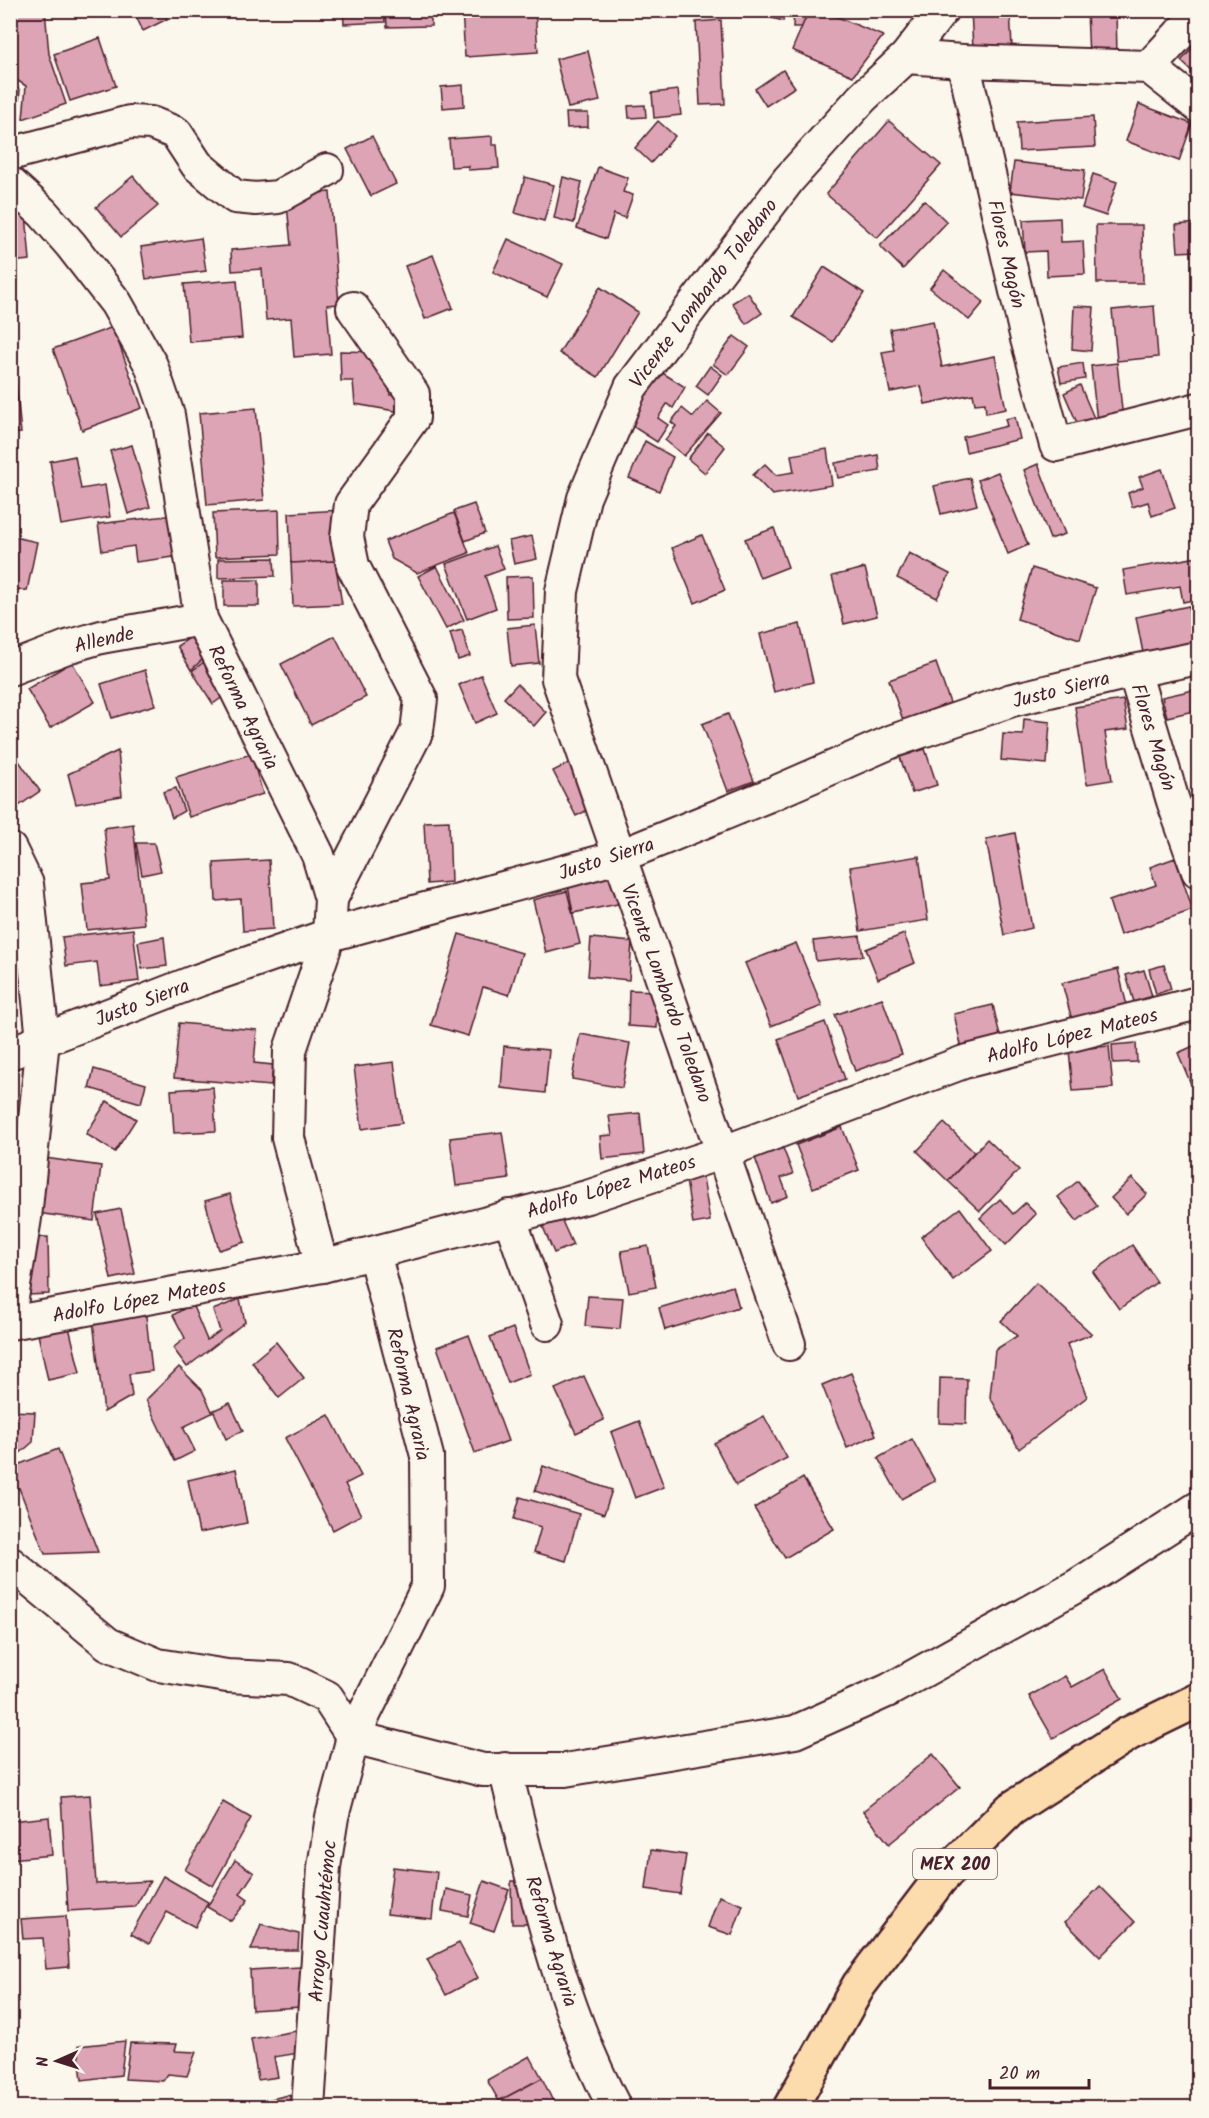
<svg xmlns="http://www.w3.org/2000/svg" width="1209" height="2118" viewBox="0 0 1209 2118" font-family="Kalam,sans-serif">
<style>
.building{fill:#dda4b5;stroke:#4a1f2b;stroke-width:1.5}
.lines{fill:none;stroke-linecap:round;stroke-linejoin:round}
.minor-casing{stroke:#4a1f2b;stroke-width:36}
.highway-casing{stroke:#4a1f2b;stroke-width:38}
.minor{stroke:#fbf7ec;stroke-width:32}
.highway{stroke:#fcdcac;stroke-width:33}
.labels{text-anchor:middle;stroke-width:4.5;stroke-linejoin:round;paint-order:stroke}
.shield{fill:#fbf7ec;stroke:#7f6065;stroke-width:1.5}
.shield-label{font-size:18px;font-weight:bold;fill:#4a1f2b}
.street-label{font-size:20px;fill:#4a1f2b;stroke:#fbf7ec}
</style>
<rect width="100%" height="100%" fill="#fbf7ec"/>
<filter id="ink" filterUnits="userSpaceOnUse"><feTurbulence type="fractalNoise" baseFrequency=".0167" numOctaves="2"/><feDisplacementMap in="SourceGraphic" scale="12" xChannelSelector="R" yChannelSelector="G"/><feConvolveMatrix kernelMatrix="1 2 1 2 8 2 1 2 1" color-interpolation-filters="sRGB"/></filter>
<g filter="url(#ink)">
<g class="building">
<polygon points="10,10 45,10 49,54 66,104 23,119 26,86 12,77 10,68"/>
<polygon points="133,10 164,10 167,19 143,31"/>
<polygon points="343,10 384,10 385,22 344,24"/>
<polygon points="386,10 431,10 431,26 387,27"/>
<polygon points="462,10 535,10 538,52 465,57"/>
<polygon points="744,10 786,10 783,21"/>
<polygon points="794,10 809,10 802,27 793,27"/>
<polygon points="809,10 821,10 883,36 853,76 792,50"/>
<polygon points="971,10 1010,10 1012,47 973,49"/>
<polygon points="1087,10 1116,10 1117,57 1089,58"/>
<polygon points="721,20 725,104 700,105 696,22"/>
<polygon points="100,38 116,86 70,101 54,54"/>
<polygon points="1198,42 1198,77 1181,61"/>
<polygon points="588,51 600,101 568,108 556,59"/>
<polygon points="783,70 795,87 766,106 755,89"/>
<polygon points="10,83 20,90 17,123 10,121"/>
<polygon points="463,85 464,106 443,108 441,87"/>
<polygon points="678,90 681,115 654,118 652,93"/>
<polygon points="1139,104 1192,124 1179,161 1126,141"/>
<polygon points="645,105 646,117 629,118 628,106"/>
<polygon points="566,113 588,113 588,127 567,128"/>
<polygon points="1093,117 1095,147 1019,151 1017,122"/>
<polygon points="658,121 675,136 651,163 635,148"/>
<polygon points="889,121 941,165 877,238 826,194"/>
<polygon points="372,136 396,184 371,196 347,149"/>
<polygon points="492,136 492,145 497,145 499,168 468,170 468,166 451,167 449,139"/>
<polygon points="1014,162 1085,170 1081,200 1010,192"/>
<polygon points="598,167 628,178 623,192 633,195 625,218 614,214 606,239 577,228"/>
<polygon points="1093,174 1117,182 1106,216 1082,208"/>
<polygon points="133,176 158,206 121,237 96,207"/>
<polygon points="525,177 554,185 544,221 515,213"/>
<polygon points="563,177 582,182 574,223 554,218"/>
<polygon points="330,192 339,304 327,305 331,354 294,357 291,318 266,320 262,269 232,271 231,250 291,245 286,195"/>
<polygon points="924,200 947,222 903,269 880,246"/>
<polygon points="25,203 30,260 10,262 10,204"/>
<polygon points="1060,218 1061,242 1083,241 1085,274 1047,276 1046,251 1025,252 1023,220"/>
<polygon points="1198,223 1198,251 1178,252 1176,225"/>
<polygon points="1096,225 1142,225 1143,283 1097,283"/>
<polygon points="201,238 206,271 146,279 141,247"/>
<polygon points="508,239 563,264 547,297 493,272"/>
<polygon points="433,255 453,308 425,319 405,266"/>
<polygon points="824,267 864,293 833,342 793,317"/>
<polygon points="944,270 984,302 969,320 930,288"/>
<polygon points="237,280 242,338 189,342 184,284"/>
<polygon points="600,287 638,312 598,377 559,353"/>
<polygon points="748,293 762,313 746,324 732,303"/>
<polygon points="1074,306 1094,307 1091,351 1072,349"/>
<polygon points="1154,306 1158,357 1117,361 1112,310"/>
<polygon points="933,321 942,367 995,356 1006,409 986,413 985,403 975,404 973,394 925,404 921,386 890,392 882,352 894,350 890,329"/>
<polygon points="113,327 142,408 82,430 53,349"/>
<polygon points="734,336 749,347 728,375 713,364"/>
<polygon points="340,351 382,352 388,379 390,395 399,395 401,412 355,404 353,381 341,381"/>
<polygon points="1083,363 1085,379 1061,383 1058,367"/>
<polygon points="1117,363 1123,419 1097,422 1091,366"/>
<polygon points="710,366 722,375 708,395 696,386"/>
<polygon points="658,370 685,387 673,408 667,404 658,418 668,425 657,442 626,422"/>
<polygon points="15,371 21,433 10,434 10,372"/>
<polygon points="1080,385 1094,418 1078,425 1064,393"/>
<polygon points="707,401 721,413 684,456 665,440 676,426 671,422 682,408 693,417"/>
<polygon points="256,408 264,500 207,505 199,413"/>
<polygon points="1015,417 1020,439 966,452 963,437 1007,426 1005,419"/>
<polygon points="708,433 725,447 705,473 688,459"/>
<polygon points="645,441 673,457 659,491 629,478"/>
<polygon points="132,445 150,507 128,514 110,451"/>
<polygon points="827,449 832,485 772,495 753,475 765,464 776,475 794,472 791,455"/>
<polygon points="878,455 880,471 838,478 835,463"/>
<polygon points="75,456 81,489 105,485 110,517 61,525 50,461"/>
<polygon points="1038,464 1065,534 1050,539 1024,470"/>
<polygon points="1162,469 1175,508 1152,516 1148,502 1132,507 1128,493 1143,487 1139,477"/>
<polygon points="998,472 1028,545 1008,554 978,480"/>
<polygon points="970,478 977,505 941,514 934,486"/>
<polygon points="474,504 485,533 465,541 454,511"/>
<polygon points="279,510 280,554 215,557 213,513"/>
<polygon points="342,510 345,561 291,563 289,513"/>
<polygon points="454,513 469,553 417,573 392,559 385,541"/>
<polygon points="175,515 181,556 136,562 134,546 102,551 98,524"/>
<polygon points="774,528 788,567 760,578 745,539"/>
<polygon points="702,535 725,590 695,603 672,548"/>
<polygon points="10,536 37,542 27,591 10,588"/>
<polygon points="532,536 537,559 514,564 509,541"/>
<polygon points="495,546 504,569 485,576 496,608 467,619 446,564"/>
<polygon points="909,553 950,574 937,598 897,578"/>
<polygon points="1198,557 1198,599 1183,602 1180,586 1127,595 1123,570"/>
<polygon points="274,558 275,576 218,578 218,559"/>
<polygon points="291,561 291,563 335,561 342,604 293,606"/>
<polygon points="437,566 464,620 446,629 418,576"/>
<polygon points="865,568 877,616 844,624 832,576"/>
<polygon points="1032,568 1096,588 1080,639 1017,619"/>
<polygon points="533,576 534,618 507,619 506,577"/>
<rect x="224" y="580" width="35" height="26"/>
<polygon points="1189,606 1197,647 1144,658 1136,617"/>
<polygon points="800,624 813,682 774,692 760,634"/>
<polygon points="535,625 539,663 511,666 507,628"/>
<polygon points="462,630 470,656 458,660 450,633"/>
<polygon points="194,635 206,656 191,670 177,646"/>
<polygon points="335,636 366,697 311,725 281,664"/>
<polygon points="209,658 232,690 213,704 192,671"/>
<polygon points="72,662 95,702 50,728 27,689"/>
<polygon points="936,663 950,703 903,720 889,680"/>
<polygon points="145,670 155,705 112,718 101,684"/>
<polygon points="481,675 497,713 475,723 459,685"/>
<polygon points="517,684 546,712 534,726 504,698"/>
<polygon points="1198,689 1198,710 1167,717 1162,697"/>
<polygon points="1123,700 1128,729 1105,732 1112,780 1087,784 1075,707"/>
<polygon points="728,714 754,781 728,791 702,724"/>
<polygon points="1024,719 1050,722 1047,764 1001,760 1003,734 1023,735"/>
<polygon points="925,749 937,785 912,793 900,757"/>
<polygon points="12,751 40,791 10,812 10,752"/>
<polygon points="118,751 122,796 76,804 68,774"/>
<polygon points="251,754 263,794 189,817 176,777"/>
<polygon points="573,761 596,806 576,816 553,771"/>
<polygon points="176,788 184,811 172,818 163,792"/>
<polygon points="449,821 451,882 427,884 424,822"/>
<polygon points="133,824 144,924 87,930 82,883 110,880 104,828"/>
<polygon points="1015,833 1032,928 1004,935 986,839"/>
<polygon points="136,843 154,843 161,871 142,875"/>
<polygon points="919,856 928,920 860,931 850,867"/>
<polygon points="1175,858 1193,910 1120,935 1109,901 1156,885 1150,867"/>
<polygon points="269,860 273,929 243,931 241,899 216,901 214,863"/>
<polygon points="621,869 628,902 573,913 567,880"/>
<polygon points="567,891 580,944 546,953 533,900"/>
<polygon points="23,919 25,939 10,942 10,921"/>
<polygon points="133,929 139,981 100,986 97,962 66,966 62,937"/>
<polygon points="459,934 522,953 509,995 483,987 468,1036 431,1025"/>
<polygon points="904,934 915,963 878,979 866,949"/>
<polygon points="860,936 863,956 816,961 813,941"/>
<polygon points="164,937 167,966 142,969 138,942"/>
<polygon points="591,938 632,942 629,980 588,976"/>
<polygon points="796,943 822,1006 771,1026 745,963"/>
<polygon points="1164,965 1171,989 1156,994 1149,969"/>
<polygon points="1118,969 1127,1006 1072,1020 1062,983"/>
<polygon points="1144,970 1152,996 1134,1002 1126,975"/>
<polygon points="629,990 658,991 657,1028 628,1026"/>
<polygon points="882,998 902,1054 855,1071 835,1015"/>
<polygon points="993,1005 1001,1041 962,1049 954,1014"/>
<polygon points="825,1022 845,1079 798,1096 778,1039"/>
<polygon points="179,1023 257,1030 254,1063 273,1065 271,1086 174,1078"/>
<polygon points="580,1034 630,1043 622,1088 572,1079"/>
<polygon points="1136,1043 1137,1062 1113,1063 1112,1045"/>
<polygon points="1198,1044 1198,1101 1178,1053"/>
<polygon points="504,1046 549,1050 545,1093 501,1088"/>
<polygon points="1109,1046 1113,1088 1073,1091 1069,1050"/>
<polygon points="394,1062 402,1123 362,1129 354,1067"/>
<polygon points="94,1069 146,1084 141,1103 89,1088"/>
<polygon points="213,1087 216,1131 174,1133 171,1090"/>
<polygon points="107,1101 136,1119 115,1152 86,1134"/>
<polygon points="640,1113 644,1154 602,1159 600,1136 612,1135 609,1116"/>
<polygon points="944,1123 974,1152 948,1181 917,1151"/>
<polygon points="842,1127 859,1170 813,1188 796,1145"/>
<polygon points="502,1132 509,1179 456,1186 450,1138"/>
<polygon points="987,1139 1019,1170 980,1211 948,1181"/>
<polygon points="783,1148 793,1174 781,1178 788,1196 771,1203 755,1158"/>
<polygon points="38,1157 101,1166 94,1221 30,1212"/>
<polygon points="703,1177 710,1221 693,1224 686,1180"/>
<polygon points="1132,1178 1147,1194 1126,1214 1111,1198"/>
<polygon points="1078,1181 1097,1206 1077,1221 1058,1197"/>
<polygon points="230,1194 245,1242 219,1250 205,1201"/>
<polygon points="1000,1199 1013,1214 1025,1203 1036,1214 1006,1245 980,1218"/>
<polygon points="960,1208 992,1251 953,1280 921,1237"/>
<polygon points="121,1209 135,1274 111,1279 97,1214"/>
<polygon points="561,1219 573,1245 554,1253 543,1227"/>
<polygon points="48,1237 49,1294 28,1295 27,1238"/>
<polygon points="1132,1245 1157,1282 1119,1309 1093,1272"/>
<polygon points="648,1246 656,1287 629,1292 621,1251"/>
<polygon points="1036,1283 1092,1334 1067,1344 1087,1397 1019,1449 990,1397 995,1350 1017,1336 1001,1321"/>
<polygon points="733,1286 739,1307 665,1330 659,1308"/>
<polygon points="588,1296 623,1298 620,1329 585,1326"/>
<polygon points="240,1299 245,1322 187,1367 173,1348 185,1338 173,1315 192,1304 207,1340 220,1331 213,1310"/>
<polygon points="145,1307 152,1371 129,1374 132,1396 104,1412 92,1313"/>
<polygon points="69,1327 80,1373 48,1380 38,1334"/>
<polygon points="513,1328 530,1374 508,1383 490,1337"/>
<polygon points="469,1335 508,1441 475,1453 437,1347"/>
<polygon points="276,1342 304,1378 279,1398 252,1362"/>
<polygon points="179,1367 202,1390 212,1411 230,1403 243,1431 226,1439 214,1412 183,1427 195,1451 175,1461 146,1400"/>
<polygon points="851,1373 876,1435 847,1448 822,1385"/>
<polygon points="584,1376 604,1420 576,1433 555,1389"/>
<polygon points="940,1378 967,1379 966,1424 939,1423"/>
<polygon points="10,1411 35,1412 33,1442 19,1454 10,1454"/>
<polygon points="329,1415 361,1476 345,1484 361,1515 333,1530 285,1438"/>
<polygon points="764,1416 787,1458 736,1485 714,1443"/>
<polygon points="639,1421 664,1487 635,1498 611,1432"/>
<polygon points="912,1439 935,1481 901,1499 878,1458"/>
<polygon points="58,1449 98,1552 45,1554 19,1488 10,1492 10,1468"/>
<polygon points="543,1466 612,1490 604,1514 535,1491"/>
<polygon points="236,1469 247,1523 199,1533 188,1480"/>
<polygon points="803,1478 834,1529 785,1558 754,1508"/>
<polygon points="520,1497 579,1514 566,1561 534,1552 541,1527 514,1519"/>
<polygon points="1105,1669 1122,1699 1053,1738 1029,1696 1065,1676 1072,1687"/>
<polygon points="933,1754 960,1787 889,1844 863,1811"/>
<polygon points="90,1795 96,1884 150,1881 135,1907 68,1911 61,1797"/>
<polygon points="223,1802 251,1818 213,1886 185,1870"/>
<polygon points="49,1817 52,1855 10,1859 10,1821"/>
<polygon points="651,1850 686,1855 680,1894 646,1889"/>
<polygon points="235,1860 254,1873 240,1894 248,1900 231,1921 207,1907"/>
<polygon points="393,1867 437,1872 432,1919 387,1914"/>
<polygon points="163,1876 208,1902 195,1927 167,1912 149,1944 131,1934"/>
<polygon points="484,1881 509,1890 494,1931 470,1923"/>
<polygon points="511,1881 527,1881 528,1924 512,1924"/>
<polygon points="1100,1886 1135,1922 1100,1957 1065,1922"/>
<polygon points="446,1889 472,1895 468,1916 442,1911"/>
<polygon points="719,1896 743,1905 732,1935 708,1927"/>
<polygon points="66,1916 69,1967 46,1969 43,1938 23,1939 21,1919"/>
<polygon points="261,1924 299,1934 298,1950 251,1950"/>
<polygon points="459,1943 478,1978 446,1995 427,1959"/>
<polygon points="300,1967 301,2007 252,2010 250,1970"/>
<polygon points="296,2031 299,2053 274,2057 278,2077 258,2080 251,2039"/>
<polygon points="125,2041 121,2075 82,2080 78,2046"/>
<polygon points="130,2043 177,2044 175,2051 196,2052 187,2076 168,2074 163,2081 125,2079"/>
<polygon points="530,2056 542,2078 499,2101 487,2080"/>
<polygon points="542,2078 556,2108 501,2108 499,2101"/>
<polygon points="289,2095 292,2108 240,2108 240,2106"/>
</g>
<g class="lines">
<defs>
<g id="minor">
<polyline points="906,57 942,10"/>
<polyline points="963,61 1027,339 1056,445 1198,409"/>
<polyline points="1149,67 1198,106"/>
<polyline points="10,154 130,122 151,123 176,133 197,165 235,197 256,199 278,197 327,170"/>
<polyline points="10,183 43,213 71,245 116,303 151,365 168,415 201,619 318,855 331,899 329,935 290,1050 288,1138 322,1266"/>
<polyline points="10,669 67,647 101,637 201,619"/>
<polyline points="1134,671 1173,801 1198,871"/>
<polyline points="10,849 27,884 43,1040 25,1218 10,1310"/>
<polyline points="331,899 417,731 421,699 353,566 347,537 351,504 413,418 413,394 353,308"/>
<polyline points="10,1053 199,980 329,935 618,857 767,796 893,741 1012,700 1134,671 1198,658"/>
<polyline points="509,1216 547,1324"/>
<polyline points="10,1323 322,1266 587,1197 724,1152 964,1062 1198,1003"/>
<polyline points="789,1344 558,679 562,591 584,498 631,387 789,179 863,97 906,57 963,61 1149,67 1198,14"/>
<polyline points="10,1563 108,1644 158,1665 227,1676 289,1679 327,1697 353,1737 483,1770 565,1770 795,1732 889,1690 1078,1585 1198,1508"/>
<path d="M505,1769C534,1884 559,2003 615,2108"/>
<polyline points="308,2108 324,1867 332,1817 353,1737 428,1586 427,1456 374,1253"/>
</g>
<polyline id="highway" points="790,2108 859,1985 940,1879 1011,1809 1128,1734 1198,1700"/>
</defs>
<use href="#minor" class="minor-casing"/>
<use href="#highway" class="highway-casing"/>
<use href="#minor" class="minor"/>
<use href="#highway" class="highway"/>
</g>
</g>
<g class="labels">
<rect class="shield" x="913" y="1849" width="84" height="30" rx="4.5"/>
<g class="shield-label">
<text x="955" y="1870">MEX 200</text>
</g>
<g class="street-label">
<text transform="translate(1007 254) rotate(77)" y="7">Flores Magón</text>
<text transform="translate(703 293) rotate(-53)" y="7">Vicente Lombardo Toledano</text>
<text transform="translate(104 639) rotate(-13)" y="7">Allende</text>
<text transform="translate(1061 689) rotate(-14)" y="7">Justo Sierra</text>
<text transform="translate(244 707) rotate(64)" y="7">Reforma Agraria</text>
<text transform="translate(1154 737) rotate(73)" y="7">Flores Magón</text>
<text transform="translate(606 858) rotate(-18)" y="7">Justo Sierra</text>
<text transform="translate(667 993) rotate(70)" y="7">Vicente Lombardo Toledano</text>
<text transform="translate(142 1002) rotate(-21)" y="7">Justo Sierra</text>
<text transform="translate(1072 1035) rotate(-14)" y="7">Adolfo López Mateos</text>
<text transform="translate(611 1186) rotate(-17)" y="7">Adolfo López Mateos</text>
<text transform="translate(139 1300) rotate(-10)" y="7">Adolfo López Mateos</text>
<text transform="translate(409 1394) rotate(77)" y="7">Reforma Agraria</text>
<text transform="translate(322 1921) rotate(-85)" y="7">Arroyo Cuauhtémoc</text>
<text transform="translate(552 1941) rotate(73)" y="7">Reforma Agraria</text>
</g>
</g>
<rect width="1209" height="2118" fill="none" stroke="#fbf7ec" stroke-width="36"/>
<rect x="18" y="18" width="1173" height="2082" fill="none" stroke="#4a1f2b" stroke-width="2" filter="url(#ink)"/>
<g transform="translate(57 2061) rotate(267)" stroke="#fbf7ec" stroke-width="4.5" paint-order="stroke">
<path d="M0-4.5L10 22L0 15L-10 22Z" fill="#4a1f2b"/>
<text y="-9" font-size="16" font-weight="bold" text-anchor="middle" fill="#4a1f2b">N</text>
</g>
<path d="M990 2079v9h99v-9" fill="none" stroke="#4a1f2b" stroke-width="3"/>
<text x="999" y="2079" font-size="18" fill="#4a1f2b" stroke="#fbf7ec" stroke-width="4.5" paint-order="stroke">20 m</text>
</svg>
